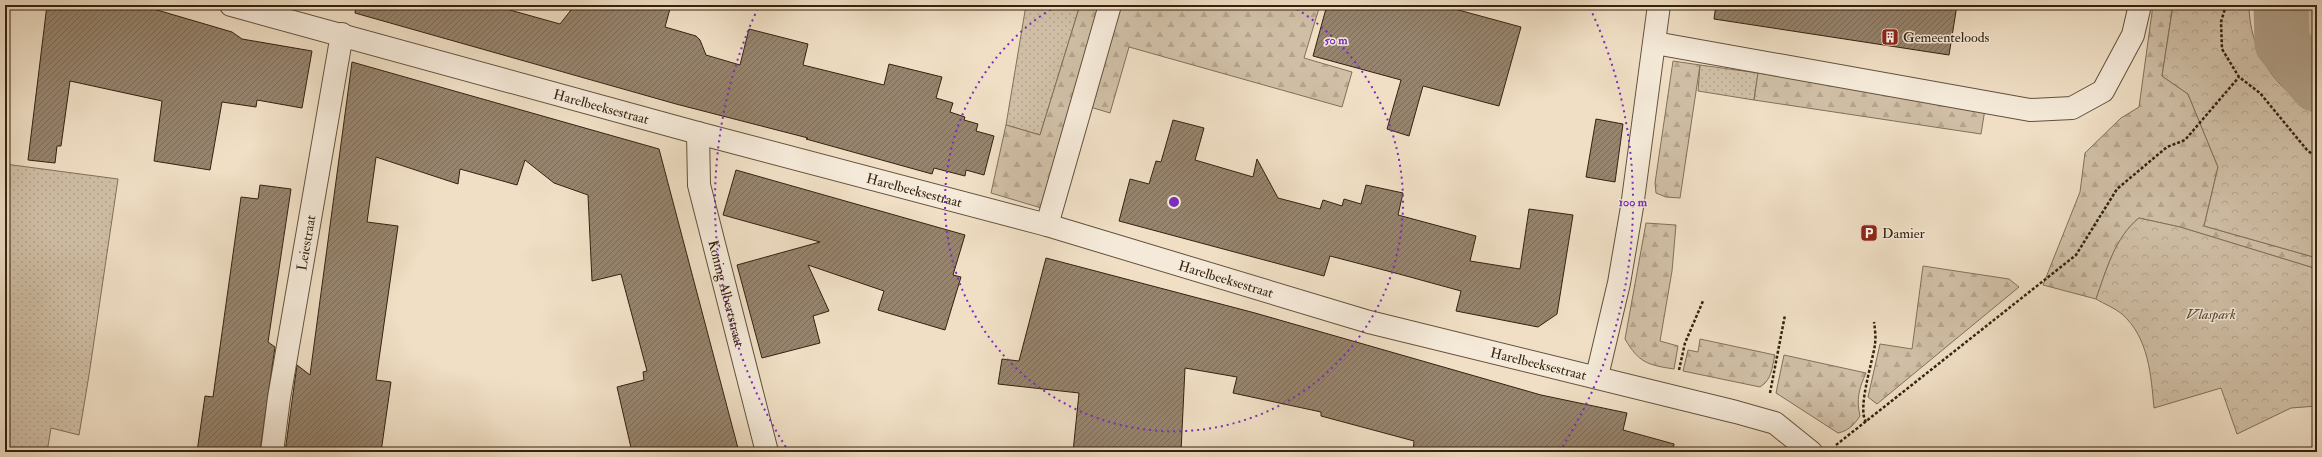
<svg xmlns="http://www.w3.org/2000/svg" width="2322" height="457" viewBox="0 0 2322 457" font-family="'IM FELL Double Pica',serif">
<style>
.grass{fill:url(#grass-dots);stroke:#82705a}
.forest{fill:url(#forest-firs);stroke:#82705a}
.park{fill:url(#park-crowns);stroke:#82705a}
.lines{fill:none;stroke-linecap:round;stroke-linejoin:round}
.river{stroke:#b09f87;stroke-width:55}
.building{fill:url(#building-hatch);stroke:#34220f}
.minor-casing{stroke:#63513c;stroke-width:24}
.path{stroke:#34220f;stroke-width:2.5;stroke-dasharray:3 2;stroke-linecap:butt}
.minor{stroke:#f5ead9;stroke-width:22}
.ring{fill:none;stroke:#7b2cbf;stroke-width:2;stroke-dasharray:2 4}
.labels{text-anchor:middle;stroke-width:3;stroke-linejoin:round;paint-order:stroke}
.poi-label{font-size:14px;fill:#34220f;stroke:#f5ead9;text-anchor:start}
.street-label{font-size:14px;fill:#34220f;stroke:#f5ead9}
.park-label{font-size:14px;font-style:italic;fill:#5b4935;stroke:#f5ead9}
.centre{fill:#7b2cbf;stroke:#f5ead9;stroke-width:2}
.ring-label{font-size:12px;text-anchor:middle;font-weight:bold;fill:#7b2cbf;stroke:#f5ead9;stroke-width:3;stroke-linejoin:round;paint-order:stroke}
</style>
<defs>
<pattern id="grass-dots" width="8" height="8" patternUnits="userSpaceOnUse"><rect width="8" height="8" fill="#d0bfa6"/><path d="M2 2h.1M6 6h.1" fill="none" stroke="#b3a48e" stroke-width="1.8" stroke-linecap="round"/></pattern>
<pattern id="forest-firs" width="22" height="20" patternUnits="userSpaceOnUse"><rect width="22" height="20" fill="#d0bfa6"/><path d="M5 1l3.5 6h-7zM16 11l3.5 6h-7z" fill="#b3a48e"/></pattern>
<pattern id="park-crowns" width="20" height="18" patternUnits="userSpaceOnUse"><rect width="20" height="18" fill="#d0bfa6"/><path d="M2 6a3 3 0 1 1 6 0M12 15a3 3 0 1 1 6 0" fill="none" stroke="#b3a48e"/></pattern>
<pattern id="building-hatch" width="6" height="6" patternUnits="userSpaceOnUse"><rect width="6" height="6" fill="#96846e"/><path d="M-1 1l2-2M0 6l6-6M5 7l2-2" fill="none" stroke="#7b6c59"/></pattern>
</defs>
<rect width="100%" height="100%" fill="#f0dfc5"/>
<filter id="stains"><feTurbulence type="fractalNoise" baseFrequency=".005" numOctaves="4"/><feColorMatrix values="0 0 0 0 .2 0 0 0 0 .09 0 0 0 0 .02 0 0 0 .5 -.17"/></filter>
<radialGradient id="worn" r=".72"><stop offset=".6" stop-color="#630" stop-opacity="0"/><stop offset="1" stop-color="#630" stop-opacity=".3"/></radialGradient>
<g class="grass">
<polygon points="1026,5 1080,5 1040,135 1006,125"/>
<polygon points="1700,65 1758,73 1754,100 1698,91"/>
<polygon points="5,164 118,179 89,375 79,435 51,428 47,452 5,452"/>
</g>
<g class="forest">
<polygon points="1080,5 1320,5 1304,58 1352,72 1342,107 1129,47 1110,113 1087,106 1058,213 991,193 1006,125 1040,135"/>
<path d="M2153,5H2173L2162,76L2188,94L2218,167L2204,226L2317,258V269L2180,227L2139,218C2115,237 2106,271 2096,299L2043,285L2080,192L2085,153L2121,118L2139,107Z"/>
<path d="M2283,5H2317V63C2302,60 2289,25 2283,11Z"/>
<polygon points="1673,61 1700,65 1680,198 1666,197 1656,193 1655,183"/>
<polygon points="1758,73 1985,109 1981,134 1754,100"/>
<path d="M1646,223L1676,225L1672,271L1660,341L1678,346L1674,369C1648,365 1639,363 1625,339Z"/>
<polygon points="1923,266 2009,279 2019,287 1877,404 1868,397 1880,344 1912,349"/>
<path d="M1700,339L1775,355C1772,367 1772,380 1760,387L1683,371L1688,350L1698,352Z"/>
<path d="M1784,355L1866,373C1859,388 1856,400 1860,416C1854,425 1848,431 1838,433L1776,393Z"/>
</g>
<g class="park">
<path d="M2173,5H2249C2249,48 2275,94 2317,109V258L2204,226L2218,167L2188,94L2162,76Z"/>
<path d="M2139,218L2180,227L2317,269V406L2291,408L2237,434L2221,388L2154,408C2151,376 2149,338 2122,314C2115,308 2104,304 2096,299C2106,271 2115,237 2139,218Z"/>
</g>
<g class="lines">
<polyline class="river" points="2281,5 2282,43 2317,85"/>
</g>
<g class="building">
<polygon points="47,5 140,5 232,32 242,39 312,51 302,108 257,100 256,107 222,102 210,170 154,161 162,101 70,81 61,146 57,146 55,163 28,160"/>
<polygon points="356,5 492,5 560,24 575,5 671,5 665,27 696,36 700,40 706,55 740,65 749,29 808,44 803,65 884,85 889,64 942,77 936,98 953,103 950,112 965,117 964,120 978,124 976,131 994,136 984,175 966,170 965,176 934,168 932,174 806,139 808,138 676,104 355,13"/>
<polygon points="1327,5 1440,5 1521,27 1499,106 1423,86 1409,136 1387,129 1401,80 1313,56"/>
<polygon points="1716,5 1957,5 1949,55 1714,19"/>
<polygon points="352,62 659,149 739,452 632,452 617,387 644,380 643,372 647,371 621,274 592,281 588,195 554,183 525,160 517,185 460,169 458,184 376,157 367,222 398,226 376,380 391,382 381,452 285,452 297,365 310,375"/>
<polygon points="1596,119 1623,124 1615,182 1586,177"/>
<polygon points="1173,120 1204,128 1195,160 1253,177 1257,159 1278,198 1320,209 1323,200 1342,206 1344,199 1361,204 1366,185 1403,193 1398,215 1476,236 1470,261 1520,269 1529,209 1573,215 1557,314 1538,327 1456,311 1461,291 1399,274 1330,256 1324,276 1119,221 1130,179 1149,184 1156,161 1161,162"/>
<polygon points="736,170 965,235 953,275 961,277 945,330 878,310 884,291 808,265 829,311 813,316 820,343 762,358 737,265 820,242 723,215"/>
<polygon points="260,185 291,189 268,342 275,347 260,452 197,452 205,396 213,397 241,197 258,199"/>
<polygon points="1046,258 1255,313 1541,395 1627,413 1623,430 1674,444 1673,452 1413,452 1414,441 1321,416 1321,412 1233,393 1237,377 1185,368 1181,452 1073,452 1079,393 998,384 1002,359 1019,361"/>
</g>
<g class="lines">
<defs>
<g id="minor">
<path id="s1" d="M231,5L698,133L1047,225L1369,322L1736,412L1775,423L1811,452"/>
<polyline points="1655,43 2030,110 2072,108 2103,91 2133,35 2140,5"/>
<path id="s2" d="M698,133L699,185L767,452"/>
<polyline points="1047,225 1110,5"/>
<polyline points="1597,376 1619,283 1632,207 1659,5"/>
<path id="s3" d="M272,452L279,398L342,34"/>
</g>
</defs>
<use href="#minor" class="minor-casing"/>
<g class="path">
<polyline points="2226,5 2221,22 2222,49 2239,77 2260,93 2307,150 2317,158"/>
<polyline points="1679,370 1685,343 1703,301"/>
<polyline points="1770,393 1785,315"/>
<path d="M1866,422C1857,408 1873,361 1875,344C1876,337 1875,329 1874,322"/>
<polyline points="1836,445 2076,255 2117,189 2167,147 2185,140 2239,77"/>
</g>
<use href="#minor" class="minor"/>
</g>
<g class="ring">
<path d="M1292 6A229 229 0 1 1 1056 6"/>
<path d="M789 452A459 459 0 0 1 758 8M1590 8A459 459 0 0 1 1559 452"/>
</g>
<defs>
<symbol id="building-square" viewBox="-11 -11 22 22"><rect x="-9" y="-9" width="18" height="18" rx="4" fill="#8f2418" stroke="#f5ead9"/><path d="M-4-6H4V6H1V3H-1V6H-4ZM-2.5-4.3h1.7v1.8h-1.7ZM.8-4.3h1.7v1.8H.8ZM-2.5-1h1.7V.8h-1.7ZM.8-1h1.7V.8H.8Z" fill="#fff"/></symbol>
<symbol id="parking-square" viewBox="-11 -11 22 22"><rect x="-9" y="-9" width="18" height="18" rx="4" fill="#8f2418" stroke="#f5ead9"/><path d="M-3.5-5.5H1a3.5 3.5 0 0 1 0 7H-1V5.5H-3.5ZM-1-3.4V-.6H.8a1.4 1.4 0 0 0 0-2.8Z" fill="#fff"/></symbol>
</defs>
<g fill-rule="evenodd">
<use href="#building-square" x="1880" y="27" width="20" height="20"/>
<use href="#parking-square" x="1859" y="223" width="20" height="20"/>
</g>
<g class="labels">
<g class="poi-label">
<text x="1903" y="42">Gemeenteloods</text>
<text x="1882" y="238">Damier</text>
</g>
<g class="street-label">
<text dy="5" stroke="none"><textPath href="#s1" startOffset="384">Harelbeeksestraat</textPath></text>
<text dy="5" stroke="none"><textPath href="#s1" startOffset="708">Harelbeeksestraat</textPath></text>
<text dy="5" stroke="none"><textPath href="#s3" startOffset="212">Leiestraat</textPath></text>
<text dy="5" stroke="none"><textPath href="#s1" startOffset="1032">Harelbeeksestraat</textPath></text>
<text dy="5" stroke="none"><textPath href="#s2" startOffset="164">Koning Albertstraat</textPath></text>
<text dy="5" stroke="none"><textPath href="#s1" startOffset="1356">Harelbeeksestraat</textPath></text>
</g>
<g class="park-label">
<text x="2211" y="319">Vlaspark</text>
</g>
</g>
<circle cx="1174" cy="202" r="6" class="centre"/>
<g class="ring-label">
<text x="1336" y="44">50 m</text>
<text x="1633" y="206">100 m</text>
</g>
<rect width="2322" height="457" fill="none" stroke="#f0dfc5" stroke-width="20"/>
<rect x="6" y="6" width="2310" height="445" fill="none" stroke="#34220f" stroke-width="2"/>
<rect x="10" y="10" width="2302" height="437" fill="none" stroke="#34220f"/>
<rect width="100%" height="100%" filter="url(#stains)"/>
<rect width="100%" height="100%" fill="url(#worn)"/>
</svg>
